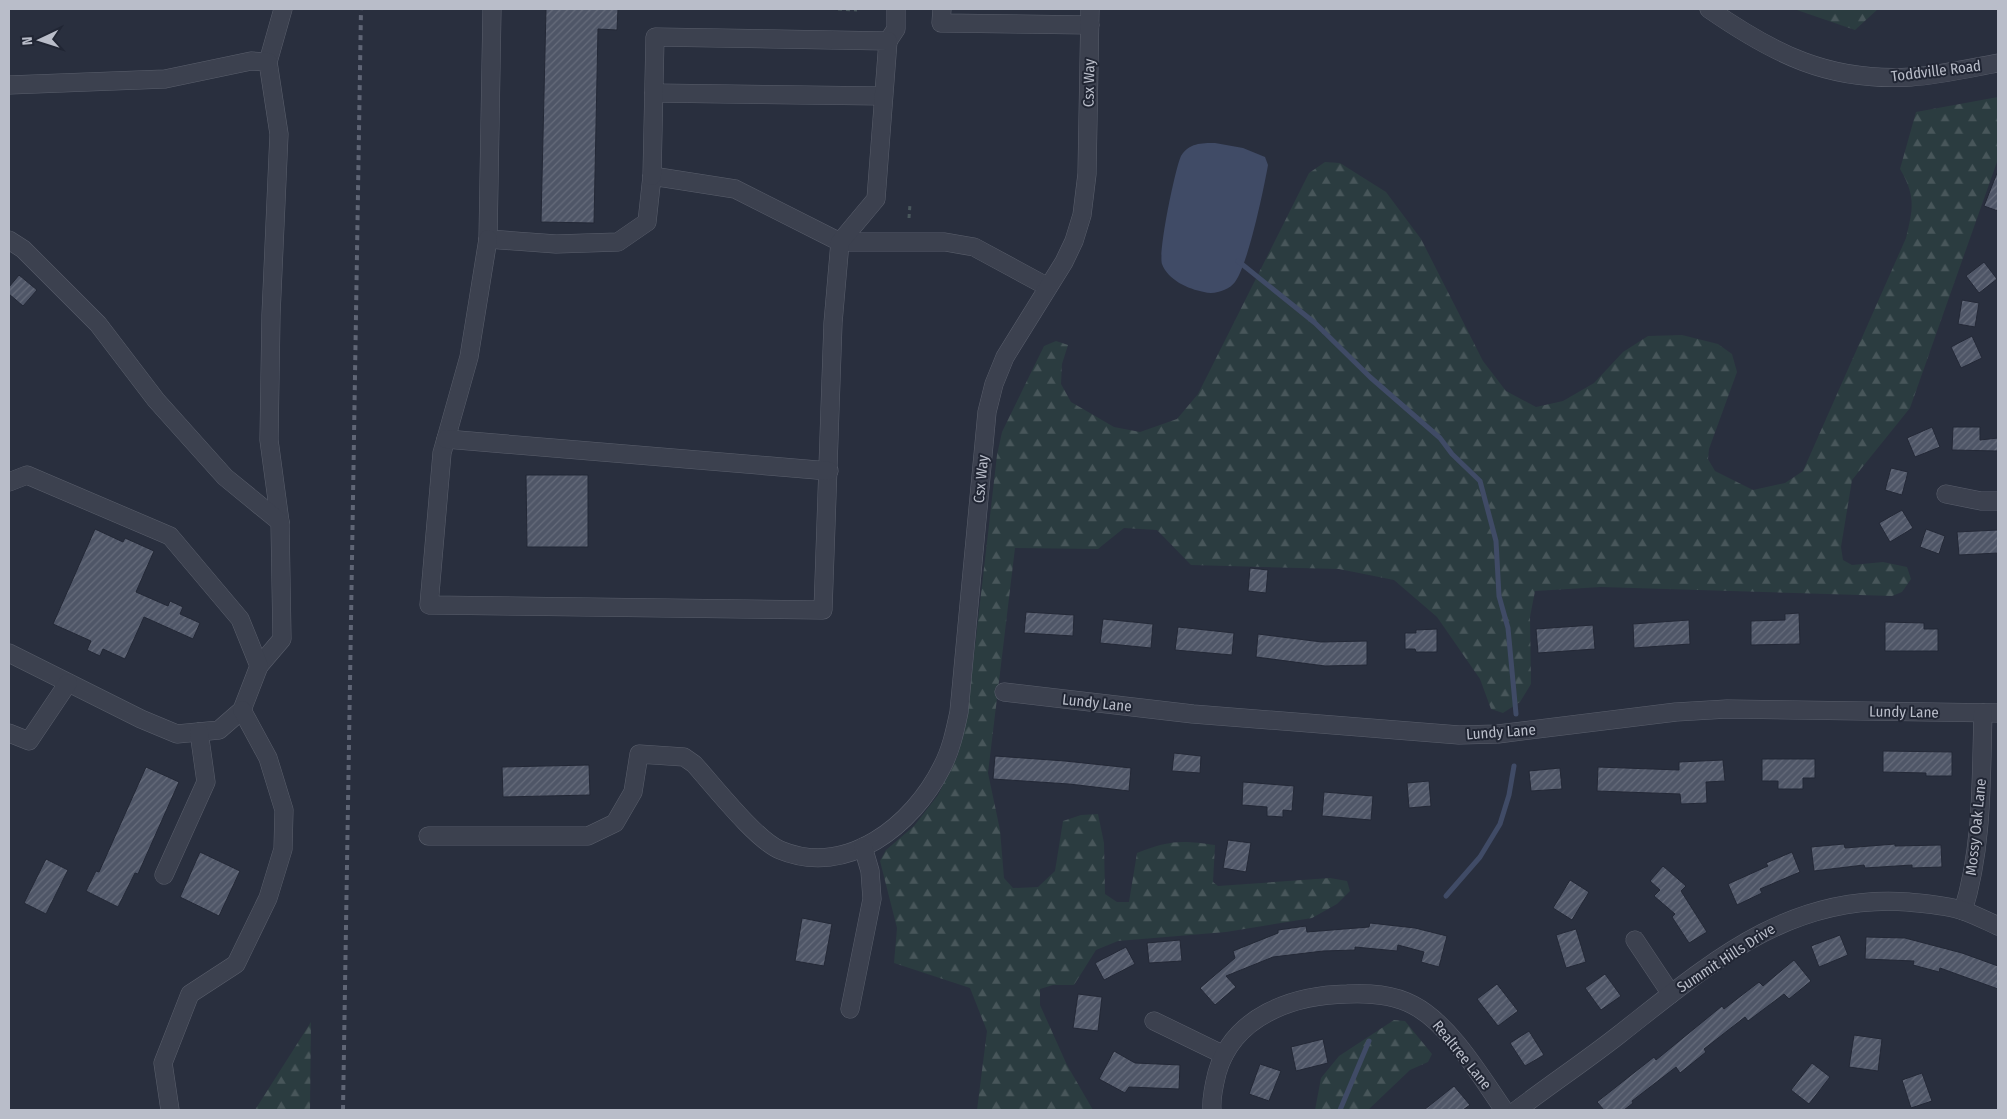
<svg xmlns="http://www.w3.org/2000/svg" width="2007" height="1119" viewBox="0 0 2007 1119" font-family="'Fira Sans Condensed',sans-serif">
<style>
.forest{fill:url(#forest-firs)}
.water{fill:#404b66}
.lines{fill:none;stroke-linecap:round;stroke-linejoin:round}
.stream{stroke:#404b66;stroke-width:5}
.building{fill:url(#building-hatch);stroke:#232836}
.minor-casing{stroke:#5a5f6c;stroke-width:19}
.path{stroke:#49575c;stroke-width:3;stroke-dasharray:4 4;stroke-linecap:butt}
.minor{stroke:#3c414f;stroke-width:18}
.rail{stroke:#5f6575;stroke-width:4;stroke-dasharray:5 5;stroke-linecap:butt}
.labels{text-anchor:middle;stroke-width:4;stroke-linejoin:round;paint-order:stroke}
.street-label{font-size:15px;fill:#b9bdc9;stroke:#212634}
</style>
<defs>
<pattern id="forest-firs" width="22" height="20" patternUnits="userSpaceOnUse" patternTransform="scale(1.25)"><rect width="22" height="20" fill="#2b3c40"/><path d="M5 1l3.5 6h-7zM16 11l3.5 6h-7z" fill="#48565a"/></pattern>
<pattern id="building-hatch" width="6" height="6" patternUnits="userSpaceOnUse" patternTransform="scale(1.25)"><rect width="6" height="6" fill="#4f5667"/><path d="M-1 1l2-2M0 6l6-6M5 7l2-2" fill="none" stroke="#666c7b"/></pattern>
</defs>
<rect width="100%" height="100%" fill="#292f3e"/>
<g class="forest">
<polygon points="1794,9 1878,9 1855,30"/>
<path d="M1998,97V159L1910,408L1852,480L1841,547L1843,560L1852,565L1883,562L1907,567L1911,579L1902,592L1892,596L1601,587L1535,591L1530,617L1531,684L1520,702L1503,713L1491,709L1480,679L1437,617L1394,580L1339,569L1191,565L1157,530L1124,528L1098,549L1015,548L988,773L1000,830L1004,878L1013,888L1038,887L1055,871L1063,821L1081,815L1098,814L1104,843L1105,894L1117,902H1129L1137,853C1169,840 1182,840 1215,845L1213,882L1218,886L1330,878L1347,881L1350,891L1337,904L1312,918L1226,932L1118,941L1096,950L1074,985H1053L1040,989V1005L1067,1065L1093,1110H977L987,1031L970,988L894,963L897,928L880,861L886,850L914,826L938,795L958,755L971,681L997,455L1002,432L1044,346L1056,341L1068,345L1062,364L1061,384L1071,402L1114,427L1140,432L1177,419L1198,394L1309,173L1325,162L1340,163L1386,192L1421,239L1483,361L1506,391L1536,407L1563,401L1594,383L1623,352L1648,336L1682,335L1718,344L1732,354L1737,372L1709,449L1708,459L1715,471L1753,490L1785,483L1803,471L1906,238C1913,209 1916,196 1900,169L1916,112Z"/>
<polygon points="1394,1020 1405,1021 1432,1054 1428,1062 1410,1070 1368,1110 1315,1110 1321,1078 1339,1056"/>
<polygon points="311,1022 310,1110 255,1110"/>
</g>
<path class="water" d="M1215,143L1243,148L1265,157L1268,165C1264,188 1248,265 1235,282C1229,290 1215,295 1204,292C1188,289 1168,280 1162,264C1158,252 1175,169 1181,156C1189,143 1201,143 1215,143Z"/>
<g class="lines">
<g class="stream">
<polyline points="1238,261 1315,323 1370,377 1440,438 1452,454 1480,481 1496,541 1499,596 1508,628 1516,714"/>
<polyline points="1446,896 1480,857 1500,824 1509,795 1514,766"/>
<polyline points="1340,1110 1369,1041"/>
</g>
</g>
<g class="building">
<polygon points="546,9 618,9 617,30 598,29 594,223 541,222"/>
<polygon points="1997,173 1998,173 1998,211 1984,206"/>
<polygon points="1984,262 1997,279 1979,293 1966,276"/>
<polygon points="19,275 37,290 23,306 9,294 9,287"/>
<polygon points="1962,300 1979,303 1975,327 1958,324"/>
<polygon points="1972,336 1982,358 1961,368 1951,347"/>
<polygon points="1932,427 1940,447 1915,457 1907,438"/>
<polygon points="1953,427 1980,427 1980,440 1998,438 1998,451 1952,450"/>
<polygon points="1891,468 1908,472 1902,495 1885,490"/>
<polygon points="526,475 588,475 588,547 527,547"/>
<polygon points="1902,510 1913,528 1890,542 1879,523"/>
<polygon points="95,529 123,542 125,538 154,551 136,592 168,606 170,601 183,607 180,614 200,623 193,639 144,617 125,659 103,649 100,656 87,650 91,641 53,624"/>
<polygon points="1926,529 1945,536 1939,554 1920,547"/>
<polygon points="1998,530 1998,553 1959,555 1957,532"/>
<polygon points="1250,568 1268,570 1266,593 1248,591"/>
<polygon points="1026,612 1074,615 1073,636 1024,633"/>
<polygon points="1799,613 1800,644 1751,645 1751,621 1785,620 1785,614"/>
<polygon points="1103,619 1153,624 1151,648 1100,643"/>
<polygon points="1689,620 1690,644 1634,648 1633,624"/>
<polygon points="1885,622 1924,623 1924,629 1938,629 1938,651 1885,651"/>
<polygon points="1593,625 1595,649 1538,653 1536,629"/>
<polygon points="1178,627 1234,633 1232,655 1175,650"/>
<polygon points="1437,629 1437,652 1416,652 1415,649 1405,649 1405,633 1416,633 1416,630"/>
<polygon points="1258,634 1322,642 1367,641 1367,665 1325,666 1256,657"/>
<polygon points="1883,751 1952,752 1952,776 1926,776 1926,773 1883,772"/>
<polygon points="1174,753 1201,756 1200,773 1172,771"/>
<polygon points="995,756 1065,761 1131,768 1129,791 1069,784 993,779"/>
<polygon points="1762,759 1815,759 1815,778 1803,778 1803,789 1778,789 1778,781 1762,781"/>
<polygon points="1723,760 1725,781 1706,782 1707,803 1681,804 1680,794 1597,791 1598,767 1679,770 1679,762"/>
<polygon points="589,765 590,795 503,797 502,767"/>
<polygon points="146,767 179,782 138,874 135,873 118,907 86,891 96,871 99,872"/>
<polygon points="1560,768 1562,789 1531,791 1529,771"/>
<polygon points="1429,781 1431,806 1409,808 1407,783"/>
<polygon points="1243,782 1294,786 1292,811 1283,810 1283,817 1267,816 1267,807 1242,805"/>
<polygon points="1324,792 1373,796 1371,820 1322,816"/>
<polygon points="1228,840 1251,843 1246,872 1223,868"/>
<polygon points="1844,844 1845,848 1895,844 1895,846 1941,845 1942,867 1912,868 1912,865 1865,868 1864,865 1814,871 1811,847"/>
<polygon points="200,852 240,871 219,916 180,897"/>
<polygon points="1792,852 1800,872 1760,889 1762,893 1737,905 1728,884 1768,866 1766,863"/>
<polygon points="46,859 68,870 46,914 24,903"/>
<polygon points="1663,866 1686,886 1681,891 1707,932 1689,943 1672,917 1675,914 1654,896 1660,890 1650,881"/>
<polygon points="1570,880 1589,892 1572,920 1553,908"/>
<polygon points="802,918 832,924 824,966 795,961"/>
<polygon points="1370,923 1415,928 1447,936 1439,967 1421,962 1424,952 1398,945 1397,951 1355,947 1355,950 1323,951 1273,957 1226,976 1236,987 1215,1005 1200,988 1235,958 1233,951 1278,933 1278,930 1306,926 1307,932 1369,927"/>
<polygon points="1576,929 1586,962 1566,968 1556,935"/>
<polygon points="1840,935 1848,955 1819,967 1811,946"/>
<polygon points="1866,937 1905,938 1962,953 1998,966 1998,989 1940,968 1939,972 1913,965 1914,961 1865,959"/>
<polygon points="1180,940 1182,961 1149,963 1147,943"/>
<polygon points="1126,947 1135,964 1104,980 1095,963"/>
<polygon points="1794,960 1811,981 1789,999 1784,994 1748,1021 1745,1017 1704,1049 1706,1052 1680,1073 1676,1067 1632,1101 1633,1103 1624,1110 1604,1110 1597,1102 1654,1057 1656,1060 1722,1006 1724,1009 1759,982 1763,986"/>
<polygon points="1605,974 1621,996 1601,1010 1585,988"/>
<polygon points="1497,984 1518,1011 1498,1026 1477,999"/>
<polygon points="1078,994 1102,997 1098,1031 1073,1028"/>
<polygon points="1529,1031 1544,1055 1525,1066 1510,1043"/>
<polygon points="1854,1035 1882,1039 1878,1071 1849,1067"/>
<polygon points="1323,1039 1328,1063 1296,1071 1291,1047"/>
<polygon points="1114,1051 1135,1063 1180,1065 1179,1089 1129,1087 1125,1093 1099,1079"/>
<polygon points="1812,1063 1830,1077 1809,1104 1791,1090"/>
<polygon points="1260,1064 1281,1071 1269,1101 1249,1094"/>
<polygon points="1922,1073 1932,1101 1911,1108 1902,1080"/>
<polygon points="1454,1086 1470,1105 1463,1110 1424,1110"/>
</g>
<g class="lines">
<defs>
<g id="minor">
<polyline points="492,9 488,239 556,244 618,242 647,222 652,176 735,189 840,242 945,242 974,247 1048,287"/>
<polyline points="942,9 941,23 1090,25"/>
<path d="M1709,9C1774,54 1829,82 1911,77C1940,75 1970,68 1998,63"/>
<polyline points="888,41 896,29 896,9"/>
<polyline points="268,62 283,9"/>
<polyline points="9,85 165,79 251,61 268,62 279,134 271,315 269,440 280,522"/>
<polyline points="654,93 883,96"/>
<polyline points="488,239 469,357 442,453 429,605 823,610 833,323 840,242 876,199 888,41 655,37 652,176"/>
<polyline points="9,240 23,249 98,324 156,400 225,477 280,522 282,639 259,666"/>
<polyline points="446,439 829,471"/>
<polyline points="9,482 27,475 170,536 240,619 259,666 242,710 219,730 177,734 141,719 9,653"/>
<polyline points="1946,494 1981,501 1998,501"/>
<polyline points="1004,692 1193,714 1459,735 1498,734 1676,712 1727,709 1998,713"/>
<polyline points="9,733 29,741 68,683"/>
<path d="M428,836H588L615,823L633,792L639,754L684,757L694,764C713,785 756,840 780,850C847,878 913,825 942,767C951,750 955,731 959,712L987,412L994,384L1005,357L1064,262L1074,241L1082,215L1087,174L1090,9"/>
<polyline points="164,875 206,782 199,732"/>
<path d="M1963,911C1983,847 1981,779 1983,713"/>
<polyline points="1635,940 1671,994"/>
<polyline points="850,1009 872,899 870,871 863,847"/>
<polyline points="1154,1021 1224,1055"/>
<polyline points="170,1110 163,1063 190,994 236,964 268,898 283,849 284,810 268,758 242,710"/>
<path d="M1212,1110C1211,1098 1214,1085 1217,1073C1233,1016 1293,995 1347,994C1369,993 1392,994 1413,1005C1450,1024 1481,1077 1504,1110"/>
<path d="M1517,1110C1551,1084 1587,1060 1620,1034C1708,965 1788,893 1908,902C1926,904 1946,905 1964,911C1975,915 1987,921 1998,926"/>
</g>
</defs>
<use href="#minor" class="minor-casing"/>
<g class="path">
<polyline points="838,9 857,10"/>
<polyline points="909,218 910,204"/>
</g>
<use href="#minor" class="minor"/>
<polyline class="rail" points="343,1110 361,9"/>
</g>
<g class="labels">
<g class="street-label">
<text transform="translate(1936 71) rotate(-7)" y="5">Toddville Road</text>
<text transform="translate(1089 83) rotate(-89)" y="5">Csx Way</text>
<text transform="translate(981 479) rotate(-85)" y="5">Csx Way</text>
<text transform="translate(1097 703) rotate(6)" y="5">Lundy Lane</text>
<text transform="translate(1904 712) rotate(1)" y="5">Lundy Lane</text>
<text transform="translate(1501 732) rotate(-4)" y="5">Lundy Lane</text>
<text transform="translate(1976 827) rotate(-84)" y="5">Mossy Oak Lane</text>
<text transform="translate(1726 958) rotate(-33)" y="5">Summit Hills Drive</text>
<text transform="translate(1462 1055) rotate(51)" y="5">Realtree Lane</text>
</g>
</g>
<rect width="2007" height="1119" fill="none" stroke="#b9bdc9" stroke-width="20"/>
<g transform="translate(40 40) rotate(266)" stroke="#212634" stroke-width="4" paint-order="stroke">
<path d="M0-4L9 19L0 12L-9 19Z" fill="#b9bdc9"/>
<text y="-8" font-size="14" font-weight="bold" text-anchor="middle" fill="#b9bdc9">N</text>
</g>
</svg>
